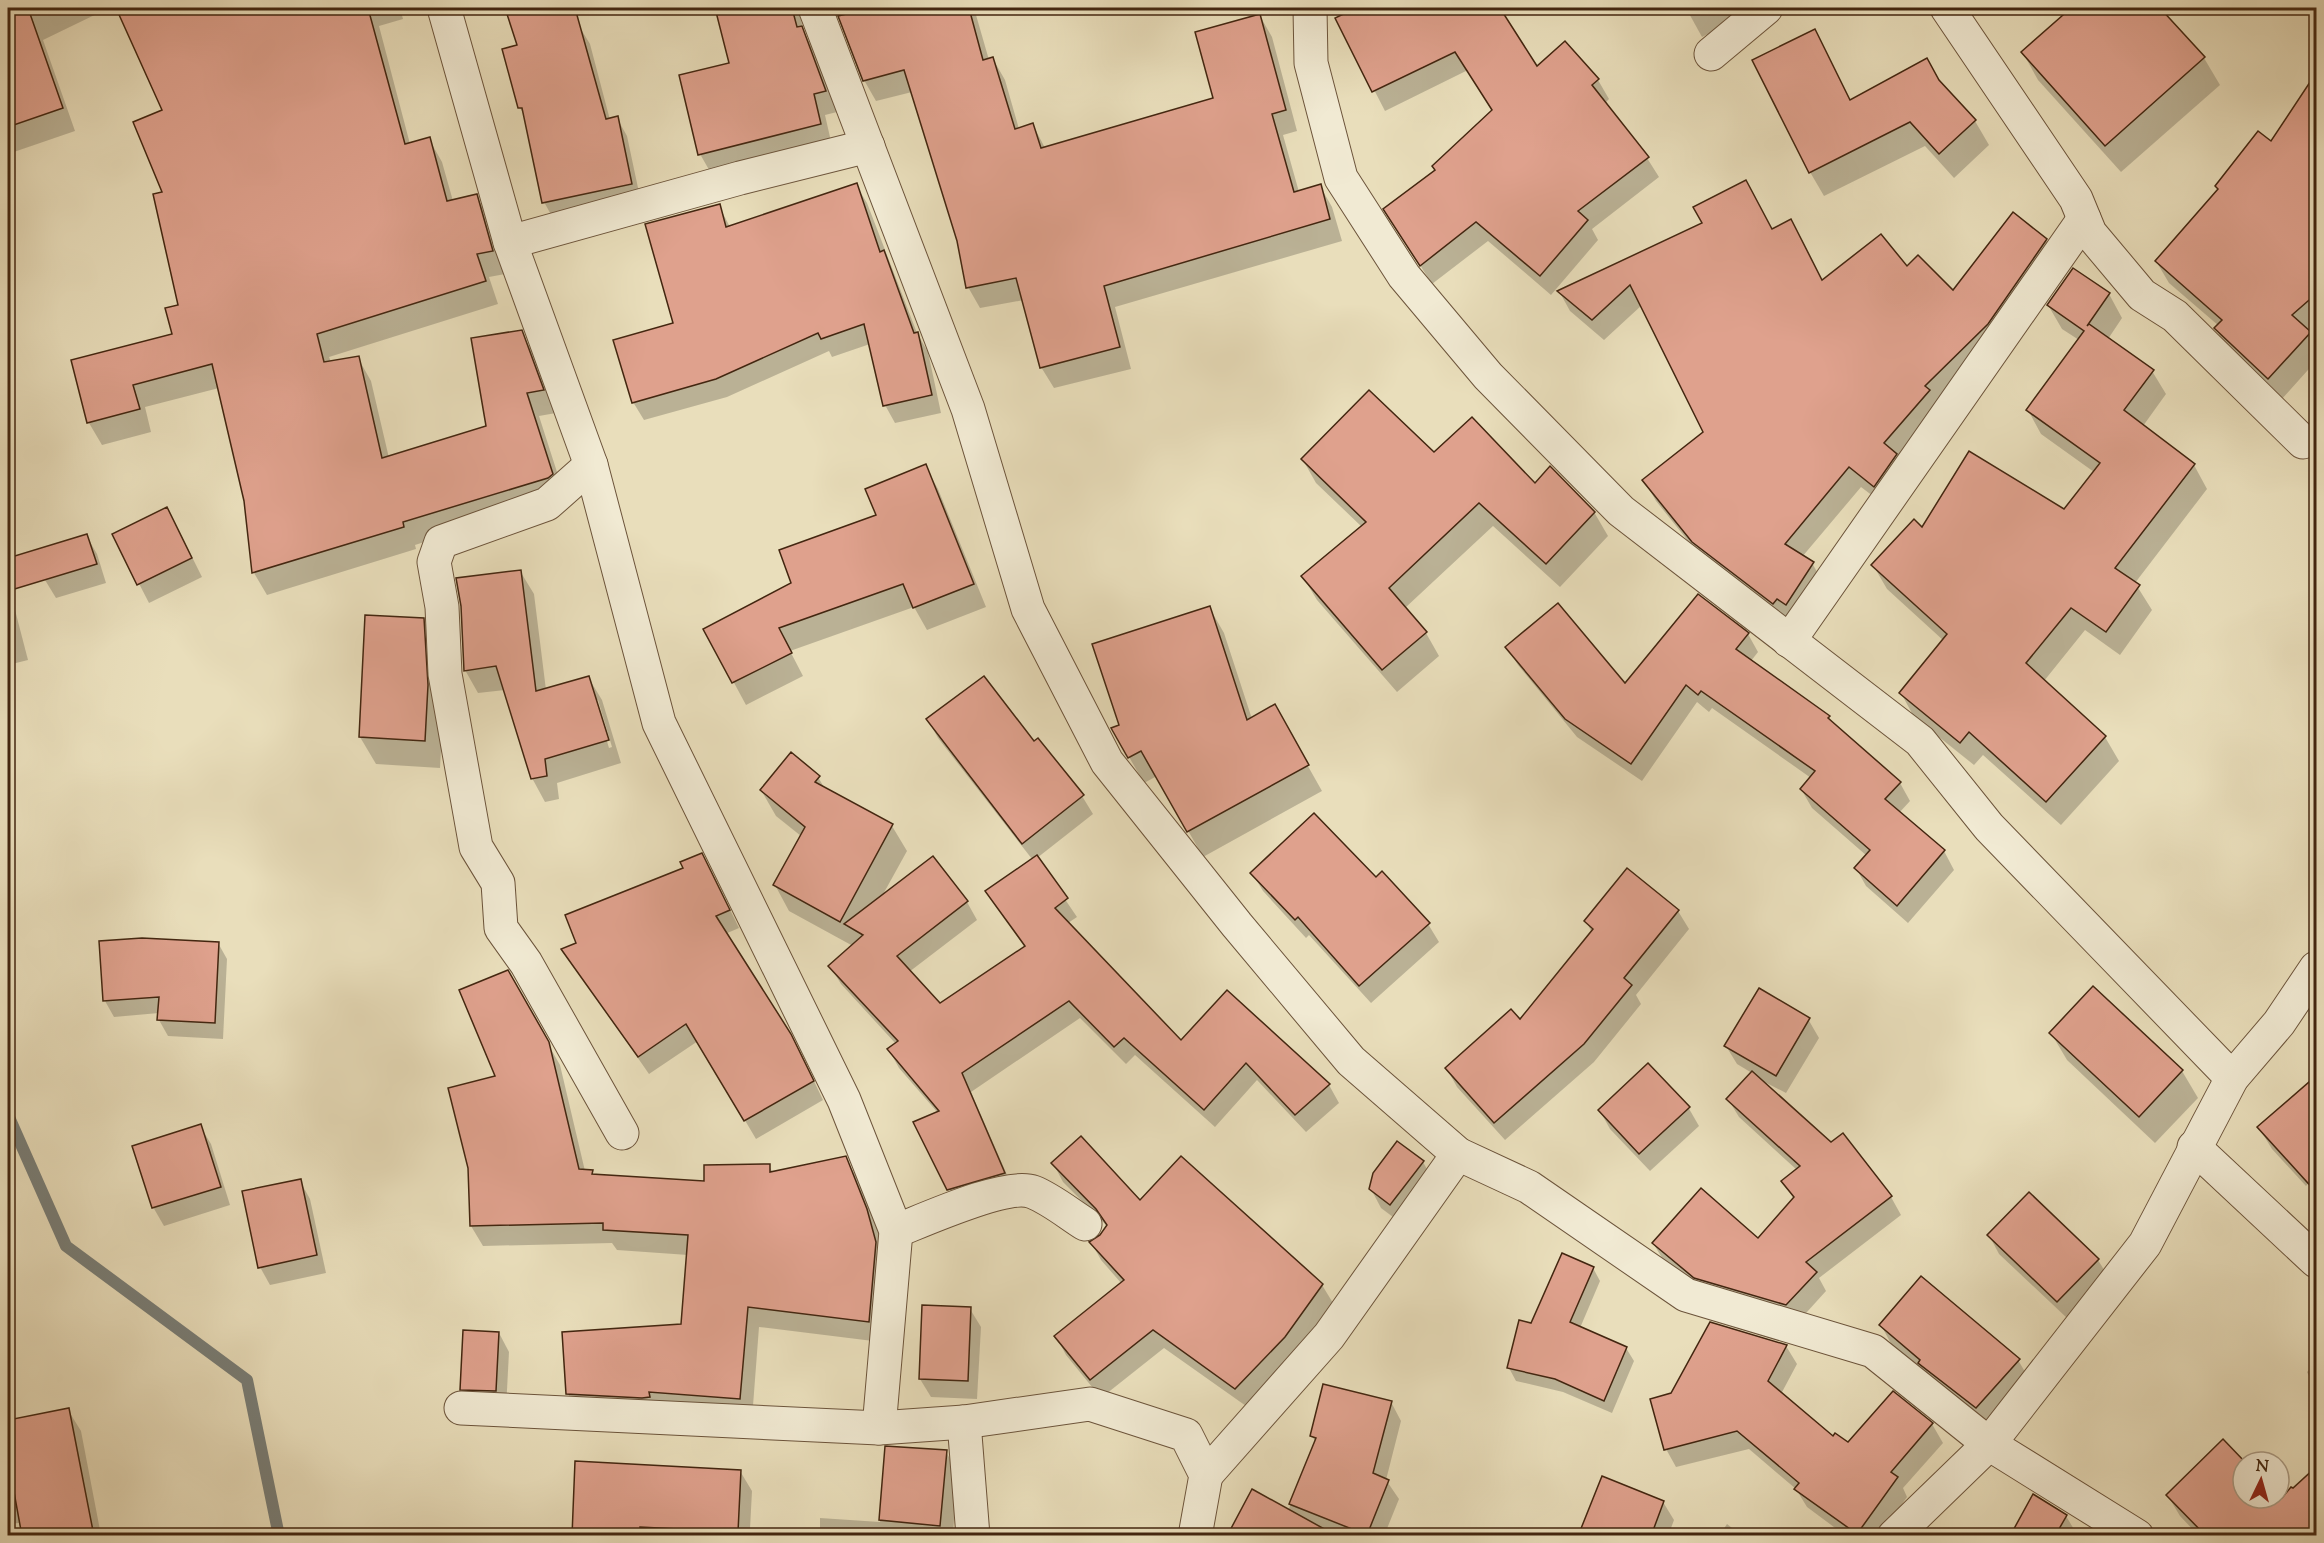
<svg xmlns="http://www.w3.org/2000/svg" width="2324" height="1543" viewBox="0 0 2324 1543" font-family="'Sorts Mill Goudy',serif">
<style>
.shadow{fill:#0003;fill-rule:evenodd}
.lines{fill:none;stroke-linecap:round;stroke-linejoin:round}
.stream{stroke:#797e77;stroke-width:12}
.building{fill:#dfa18d;stroke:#432610;stroke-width:1.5}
.minor-casing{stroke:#6c543b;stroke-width:35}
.minor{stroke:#f1ead3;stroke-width:33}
</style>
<rect width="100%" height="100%" fill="#e9debb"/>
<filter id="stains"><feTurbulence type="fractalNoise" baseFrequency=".00333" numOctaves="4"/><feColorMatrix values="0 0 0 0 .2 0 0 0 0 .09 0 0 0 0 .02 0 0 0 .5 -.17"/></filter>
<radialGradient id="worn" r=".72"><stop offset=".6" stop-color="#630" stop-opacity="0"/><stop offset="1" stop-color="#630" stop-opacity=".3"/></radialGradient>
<g class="shadow">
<polygon points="8,8 109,8 43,40 75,131 8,154"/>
<polygon points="118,8 400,8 403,19 379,26 410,144 429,139 442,162 453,201 476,196 489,218 505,274 489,277 498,304 329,357 331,362 358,358 371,381 389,458 488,427 521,332 534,354 556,413 539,416 565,497 415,545 416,549 267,595 254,573 246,501 219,388 145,407 151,432 102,445 89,423 73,361 174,335 180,306 164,193 164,111"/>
<polygon points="508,8 561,8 517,23"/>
<polygon points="717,8 798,8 804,32 813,49 837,112 825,115 832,146 712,175 700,154 731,64"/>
<polygon points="878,8 974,8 989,60 993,59 1005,80 1019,129 1033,125 1045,148 1215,99 1260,16 1272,37 1297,131 1283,135 1299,192 1320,186 1332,207 1342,241 1115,307 1131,369 1054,388 1041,367 1024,300 980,308 968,287 959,241 912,92 876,101 864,80 840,17"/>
<polygon points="1359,8 1524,8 1502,14 1537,69 1598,80 1609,99 1604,104 1647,158 1659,177 1592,229 1598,240 1551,295 1488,241 1432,284 1397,229 1436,171 1493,110 1468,70 1385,111 1337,18"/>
<polygon points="1686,8 1760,8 1702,37"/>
<polygon points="2074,8 2158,8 2204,58 2220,85 2121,172 2038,80 2023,53"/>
<polygon points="579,26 590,44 610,120 617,118 627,136 641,202 554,220 544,202 526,118 520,108"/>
<polygon points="1814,31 1851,101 1938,80 1975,121 1989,145 1954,178 1925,146 1824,196 1810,172"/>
<polygon points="2314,80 2316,82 2316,327 2310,333 2316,345 2316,361 2281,400 2229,351 2216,329 2219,326 2169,283 2156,261 2219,190 2216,186 2271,143"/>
<polygon points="856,185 867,203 917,333 928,352 941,413 895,423 885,405 870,344 832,357 829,351 727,397 644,420 633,402 675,324 719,206 730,227"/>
<polygon points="1772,231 1823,282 1907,269 1953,293 2046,240 2058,260 1886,506 1861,487 1802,557 1812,563 1824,584 1785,624 1705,562 1656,501 1644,480 1705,432 1642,305 1604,340 1570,311 1559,291"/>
<polygon points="2109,294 2122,318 2108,339 2152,371 2166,394 2143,426 2194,465 2207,489 2135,583 2152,610 2120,655 2085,630 2044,681 2105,737 2119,761 2061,825 1983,755 1974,765 1914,717 1901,693 1944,641 1887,589 1873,565 1922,529 2064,511 2094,472 2041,434 2028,410 2079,340 2062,329 2048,305"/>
<polygon points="1303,460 1535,485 1594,512 1608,536 1560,587 1493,526 1405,608 1426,633 1439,656 1397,692 1317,600 1303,577 1362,527 1316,483"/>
<polygon points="925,466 938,489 986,607 927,630 914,607 790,651 803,676 746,705 705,629 793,584 878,516"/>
<polygon points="177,527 202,577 149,603 114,535"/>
<polygon points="86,535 97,554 106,583 56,598 45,580"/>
<path d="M520,571L534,594L546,690L588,677L602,700L621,763L557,783L559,799L545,802L532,778L505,690L478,693L465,670ZM595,700H598L612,747L609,748Z"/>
<polygon points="8,583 28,660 8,665"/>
<polygon points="1209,607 1224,633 1252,719 1274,706 1322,791 1203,857 1157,776 1144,783 1113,729 1120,725"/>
<polygon points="423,620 439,647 443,714 440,768 376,764 360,737"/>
<polygon points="1748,634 1758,652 1751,661 1829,717 1835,726 1900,783 1910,801 1899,813 1944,851 1954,870 1908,923 1866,886 1856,868 1867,856 1812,808 1801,789 1811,778 1712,708 1709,712 1697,702 1642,781 1577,737 1518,665 1507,647 1625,685"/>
<polygon points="928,720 1033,743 1082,796 1093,814 1037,858 1077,917 1068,923 1181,1042 1227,992 1329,1085 1339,1103 1306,1132 1257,1080 1215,1127 1135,1055 1126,1064 1080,1018 971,1092 1014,1191 959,1208 915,1123 938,1113 899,1068 889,1050 896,1044 841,984 830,966 853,946 789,911 775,885 801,836 776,816 761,790 818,777 825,789 892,826 907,851 881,898 967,902 977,920 909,972 940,1005 1025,948 987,891 1032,859 938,738"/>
<polygon points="1627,870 1678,911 1689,929 1636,995 1641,1004 1594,1062 1505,1140 1457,1087 1447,1069 1520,1022 1592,933 1586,921"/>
<polygon points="712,873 739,928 725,934 801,1054 823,1100 756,1139 698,1041 649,1074 563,950"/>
<polygon points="1252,873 1376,879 1428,924 1439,942 1371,1003 1309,935 1306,938 1263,891"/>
<polygon points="218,943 227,959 223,1039 168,1036 159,1020 159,1013 114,1017 105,1001"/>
<polygon points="507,972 560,1065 585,1171 592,1171 594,1175 706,1182 769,1166 773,1173 845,1158 858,1179 878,1232 887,1264 881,1342 759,1327 752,1419 580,1415 568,1394 683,1326 688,1255 617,1250 612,1243 483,1246 471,1226 497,1077"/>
<polygon points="1808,1019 1819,1038 1786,1093 1757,1078 1831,1144 1842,1135 1891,1197 1901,1215 1819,1278 1826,1291 1797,1323 1706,1296 1664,1261 1653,1243 1758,1240 1794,1199 1783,1181 1797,1170 1739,1117 1728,1099 1752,1073 1737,1064 1726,1046"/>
<polygon points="2051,1033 2182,1071 2198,1098 2155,1143 2067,1060"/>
<polygon points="2316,1078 2316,1175 2306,1186 2272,1149 2259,1128"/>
<polygon points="1688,1107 1699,1126 1650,1171 1610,1129 1600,1111"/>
<polygon points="200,1126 211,1144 230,1205 164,1226 153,1207"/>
<polygon points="1423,1162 1433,1180 1401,1223 1381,1208 1371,1189"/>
<polygon points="1053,1163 1322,1285 1333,1303 1295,1355 1246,1406 1164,1348 1101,1398 1066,1355 1056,1336 1122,1284 1101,1260 1091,1242 1101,1236 1108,1227 1063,1182"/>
<polygon points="300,1181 310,1199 326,1273 270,1285 260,1267"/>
<polygon points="1989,1235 2098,1260 2109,1278 2068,1319 1999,1254"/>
<polygon points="1593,1268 1600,1281 1580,1328 1626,1348 1634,1361 1612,1413 1563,1392 1516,1381 1509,1368 1532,1325"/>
<polygon points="970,1309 981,1327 977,1399 931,1397 920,1379"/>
<polygon points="1881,1325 2018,1360 2034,1387 1993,1435 1896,1353"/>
<polygon points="499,1333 509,1352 506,1409 472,1408 461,1389"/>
<polygon points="1786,1346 1797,1364 1781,1394 1833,1438 1849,1444 1893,1393 1932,1424 1943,1443 1903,1488 1907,1497 1879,1536 1846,1536 1807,1507 1796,1489 1749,1449 1676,1467 1666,1449 1672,1395"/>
<polygon points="2316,1363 2316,1389 2307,1372"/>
<polygon points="1391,1402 1401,1421 1386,1480 1399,1499 1384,1536 1228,1536 1288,1511 1316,1443 1312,1436"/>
<polygon points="68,1410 81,1431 100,1530 104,1536 22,1536 19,1523 8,1524 8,1421"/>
<polygon points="2223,1441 2243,1462 2243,1498 2279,1498 2282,1501 2316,1469 2316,1536 2199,1536 2180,1516 2168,1496"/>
<polygon points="886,1448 946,1452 957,1471 953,1536 573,1536 740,1471 752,1491 750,1529 820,1533 820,1518 880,1522"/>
<polygon points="1663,1502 1674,1520 1668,1536 1585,1536"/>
<polygon points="2066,1516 2075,1531 2073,1536 2011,1536"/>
<polygon points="1727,1524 1742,1536 1719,1536"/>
</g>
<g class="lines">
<polyline class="stream" points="8,1115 66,1246 247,1380 279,1536"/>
</g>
<g class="building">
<polygon points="8,8 28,8 63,108 8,127"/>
<polygon points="116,8 368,8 405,144 430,137 447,201 477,194 493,251 477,254 486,281 317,334 324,362 359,356 382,458 486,426 471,338 522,330 544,390 527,393 553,474 548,478 403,522 404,527 252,573 244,501 212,364 133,385 140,409 87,423 71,360 172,334 165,308 178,305 153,194 162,192 133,122 162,110"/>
<polygon points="505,8 575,8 606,119 618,116 632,184 542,203 522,108 518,108 502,49 517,45"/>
<polygon points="715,8 792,8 797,27 802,26 826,91 814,94 821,124 698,155 679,75 729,63"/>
<polygon points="872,8 969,8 983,60 993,57 1015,129 1033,123 1041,148 1213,98 1195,32 1260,14 1286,110 1272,114 1294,192 1321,184 1330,219 1104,286 1120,347 1040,368 1016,278 966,288 957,241 904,70 863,81 838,16"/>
<polygon points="1356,8 1500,8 1537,66 1565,41 1599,79 1592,85 1649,157 1578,211 1588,220 1540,276 1476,222 1420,266 1383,209 1435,170 1432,166 1492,110 1455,52 1372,92 1335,18"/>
<polygon points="2071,8 2160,8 2205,57 2105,146 2021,52"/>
<polygon points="1815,29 1850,100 1927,58 1939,80 1976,120 1939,154 1910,122 1809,173 1752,60"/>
<polygon points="2316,73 2316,294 2292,315 2311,332 2268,379 2214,328 2222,320 2155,261 2218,189 2215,186 2258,131 2271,141"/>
<polygon points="1746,180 1772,229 1791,219 1822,280 1881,234 1907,266 1918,255 1953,290 2013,212 2047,239 1988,324 1925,386 1930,390 1884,443 1897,454 1874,487 1849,467 1785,544 1814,562 1786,605 1777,599 1773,604 1692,542 1642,480 1703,432 1630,285 1592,320 1557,291 1702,223 1693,207"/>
<polygon points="857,183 880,252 884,250 914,333 918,332 932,395 883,406 864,324 821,339 818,333 716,379 632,403 613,340 673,323 645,224 720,204 726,227"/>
<polygon points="2073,268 2110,293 2087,326 2089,324 2154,370 2124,410 2195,464 2115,568 2140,585 2106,632 2071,608 2026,663 2106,736 2046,802 1969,732 1960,743 1899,693 1947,634 1871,565 1914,519 1922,527 1969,451 2064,509 2100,463 2026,410 2084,331 2047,305"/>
<polygon points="1369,390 1434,452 1472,417 1535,483 1550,466 1595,512 1546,564 1479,503 1389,588 1427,632 1382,670 1301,576 1366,522 1301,459"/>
<polygon points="926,464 974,584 913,608 903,584 779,628 792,653 732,683 703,629 791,583 779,550 876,515 865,489"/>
<polygon points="167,507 192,558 137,585 112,534"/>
<polygon points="87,534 97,564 8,591 8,558"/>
<polygon points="521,570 536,691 589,676 609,740 545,759 547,776 531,779 496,666 464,671 461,606 456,578"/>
<polygon points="1698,594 1749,633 1736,649 1830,716 1828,718 1901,782 1885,799 1945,850 1897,906 1854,868 1870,850 1800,789 1815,771 1701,691 1698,695 1686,685 1631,764 1565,719 1505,647 1558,603 1625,683"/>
<polygon points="1210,606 1247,720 1275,704 1309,765 1187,832 1141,751 1128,758 1111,728 1119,725 1092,644"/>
<polygon points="365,615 424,618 428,685 425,741 359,737"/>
<polygon points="984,676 1034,741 1038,738 1084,795 1022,844 926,719"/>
<polygon points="791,752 820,776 815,782 893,824 840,922 773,885 805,827 760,790"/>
<polygon points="1314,813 1376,877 1382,871 1430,923 1359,986 1298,917 1295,920 1250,873"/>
<polygon points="702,853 730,910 716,916 791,1034 814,1081 744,1121 686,1024 638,1057 561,949 576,943 565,915 683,868 680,862"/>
<polygon points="1037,855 1068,898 1055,908 1181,1040 1227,990 1330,1084 1295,1115 1246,1063 1204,1110 1124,1038 1114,1047 1069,1001 962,1073 1005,1173 947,1190 913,1122 939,1111 887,1049 898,1041 828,966 863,935 844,924 933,856 968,901 897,956 940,1003 1025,946 985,891"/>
<polygon points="1627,868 1679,910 1624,978 1632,985 1584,1044 1494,1123 1445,1068 1511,1009 1520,1019 1593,929 1584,921"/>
<polygon points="142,938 219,942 215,1023 157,1020 159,997 103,1001 99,941"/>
<polygon points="508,970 549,1042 579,1169 593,1170 592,1174 704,1181 704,1165 770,1164 770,1172 846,1156 867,1209 876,1242 869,1322 748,1307 740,1399 649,1392 650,1397 642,1398 566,1394 562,1332 681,1324 688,1235 603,1230 603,1223 470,1226 468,1168 448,1088 495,1076 459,990"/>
<polygon points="2093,986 2183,1070 2139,1117 2049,1033"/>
<polygon points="1759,988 1810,1018 1776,1076 1724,1046"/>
<polygon points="1648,1063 1690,1107 1639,1154 1598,1110"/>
<polygon points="1752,1071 1831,1142 1843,1133 1892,1196 1806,1262 1817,1272 1786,1305 1694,1278 1652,1243 1701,1188 1758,1238 1794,1197 1781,1181 1800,1166 1726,1099"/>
<polygon points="2316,1076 2316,1192 2257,1127"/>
<polygon points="201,1124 221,1187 152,1208 132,1146"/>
<polygon points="1081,1136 1140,1200 1181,1156 1323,1284 1285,1337 1235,1389 1153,1330 1090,1380 1054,1336 1124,1280 1089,1242 1100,1235 1107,1225 1096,1209 1051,1163"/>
<polygon points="1397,1141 1424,1161 1390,1205 1369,1189 1373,1173"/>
<polygon points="301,1179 317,1255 258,1268 242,1191"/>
<polygon points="2029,1192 2099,1259 2057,1302 1987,1235"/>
<polygon points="1562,1253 1594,1267 1570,1322 1627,1347 1604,1401 1555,1379 1507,1368 1519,1320 1531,1323"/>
<polygon points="1921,1276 2020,1359 1976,1408 1918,1363 1920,1360 1879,1325"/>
<polygon points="922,1305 971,1307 968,1381 919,1379"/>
<polygon points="1710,1322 1787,1345 1768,1381 1833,1436 1835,1433 1848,1442 1893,1391 1933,1423 1891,1472 1898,1477 1857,1534 1794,1489 1799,1483 1737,1431 1664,1450 1650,1399 1671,1393"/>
<polygon points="463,1330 499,1332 496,1391 460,1390"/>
<polygon points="1323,1384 1392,1401 1373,1473 1389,1480 1367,1535 1289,1504 1316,1438 1310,1436"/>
<polygon points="69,1408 94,1536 22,1536 8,1459 8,1420"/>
<polygon points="2223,1439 2245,1462 2243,1462 2243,1498 2279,1498 2279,1496 2282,1498 2291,1487 2293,1488 2316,1467 2316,1536 2206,1536 2166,1495"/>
<polygon points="885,1446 947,1450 940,1526 879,1520"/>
<polygon points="575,1461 741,1470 738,1532 640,1527 640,1536 572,1536"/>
<polygon points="1602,1476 1664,1501 1651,1536 1578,1536"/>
<polygon points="1252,1489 1337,1536 1227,1536"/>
<polygon points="2033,1494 2067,1515 2055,1536 2010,1536"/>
</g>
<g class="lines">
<defs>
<g id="minor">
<polyline points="444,8 510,242 591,465 659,723 844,1100 896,1231 879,1428"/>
<polyline points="815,8 968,409 1028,609 1107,762 1237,925 1351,1061 1458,1154 1529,1187 1686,1295 1873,1351 1989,1444 2137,1536"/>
<polyline points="1310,8 1311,63 1341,178 1404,276 1488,376 1621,511 1920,741 1989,827 2232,1078"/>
<polyline points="1947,8 2076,199 2090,233 2142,295 2175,316 2303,442"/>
<polyline points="1711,54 1766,8"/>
<polyline points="510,242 740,178 868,146"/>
<polyline points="591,465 547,504 441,542 434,562 442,607 445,674 476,847 498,883 501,928 526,963 622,1133"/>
<polyline points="1789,641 2084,219"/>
<polyline points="2194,1147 2316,1261"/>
<path d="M896,1231C924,1220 1007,1182 1033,1192C1051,1199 1069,1214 1085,1224"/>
<polyline points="461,1408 879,1428 964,1422 1090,1404 1186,1435 1206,1475 1195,1536"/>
<polyline points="964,1422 973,1536"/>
<polyline points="1206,1475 1329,1336 1458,1154"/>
<polyline points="1894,1536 1989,1444 2145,1244 2232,1078 2279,1023 2316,968"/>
</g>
</defs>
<use href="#minor" class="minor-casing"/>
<use href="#minor" class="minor"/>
</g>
<rect width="2324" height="1543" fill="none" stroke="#e9debb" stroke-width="30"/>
<rect x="9" y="9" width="2306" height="1525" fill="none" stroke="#432610" stroke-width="3"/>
<rect x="15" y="15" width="2294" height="1513" fill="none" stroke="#432610" stroke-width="1.5"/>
<g transform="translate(2261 1480) rotate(5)"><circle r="28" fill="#f1ead3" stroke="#ab9c85" stroke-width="1.5"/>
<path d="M0-4.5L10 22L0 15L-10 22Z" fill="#8f2418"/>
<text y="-9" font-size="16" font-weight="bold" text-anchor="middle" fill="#432610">N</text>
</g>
<rect width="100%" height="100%" filter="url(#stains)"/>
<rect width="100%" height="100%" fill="url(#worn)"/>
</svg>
